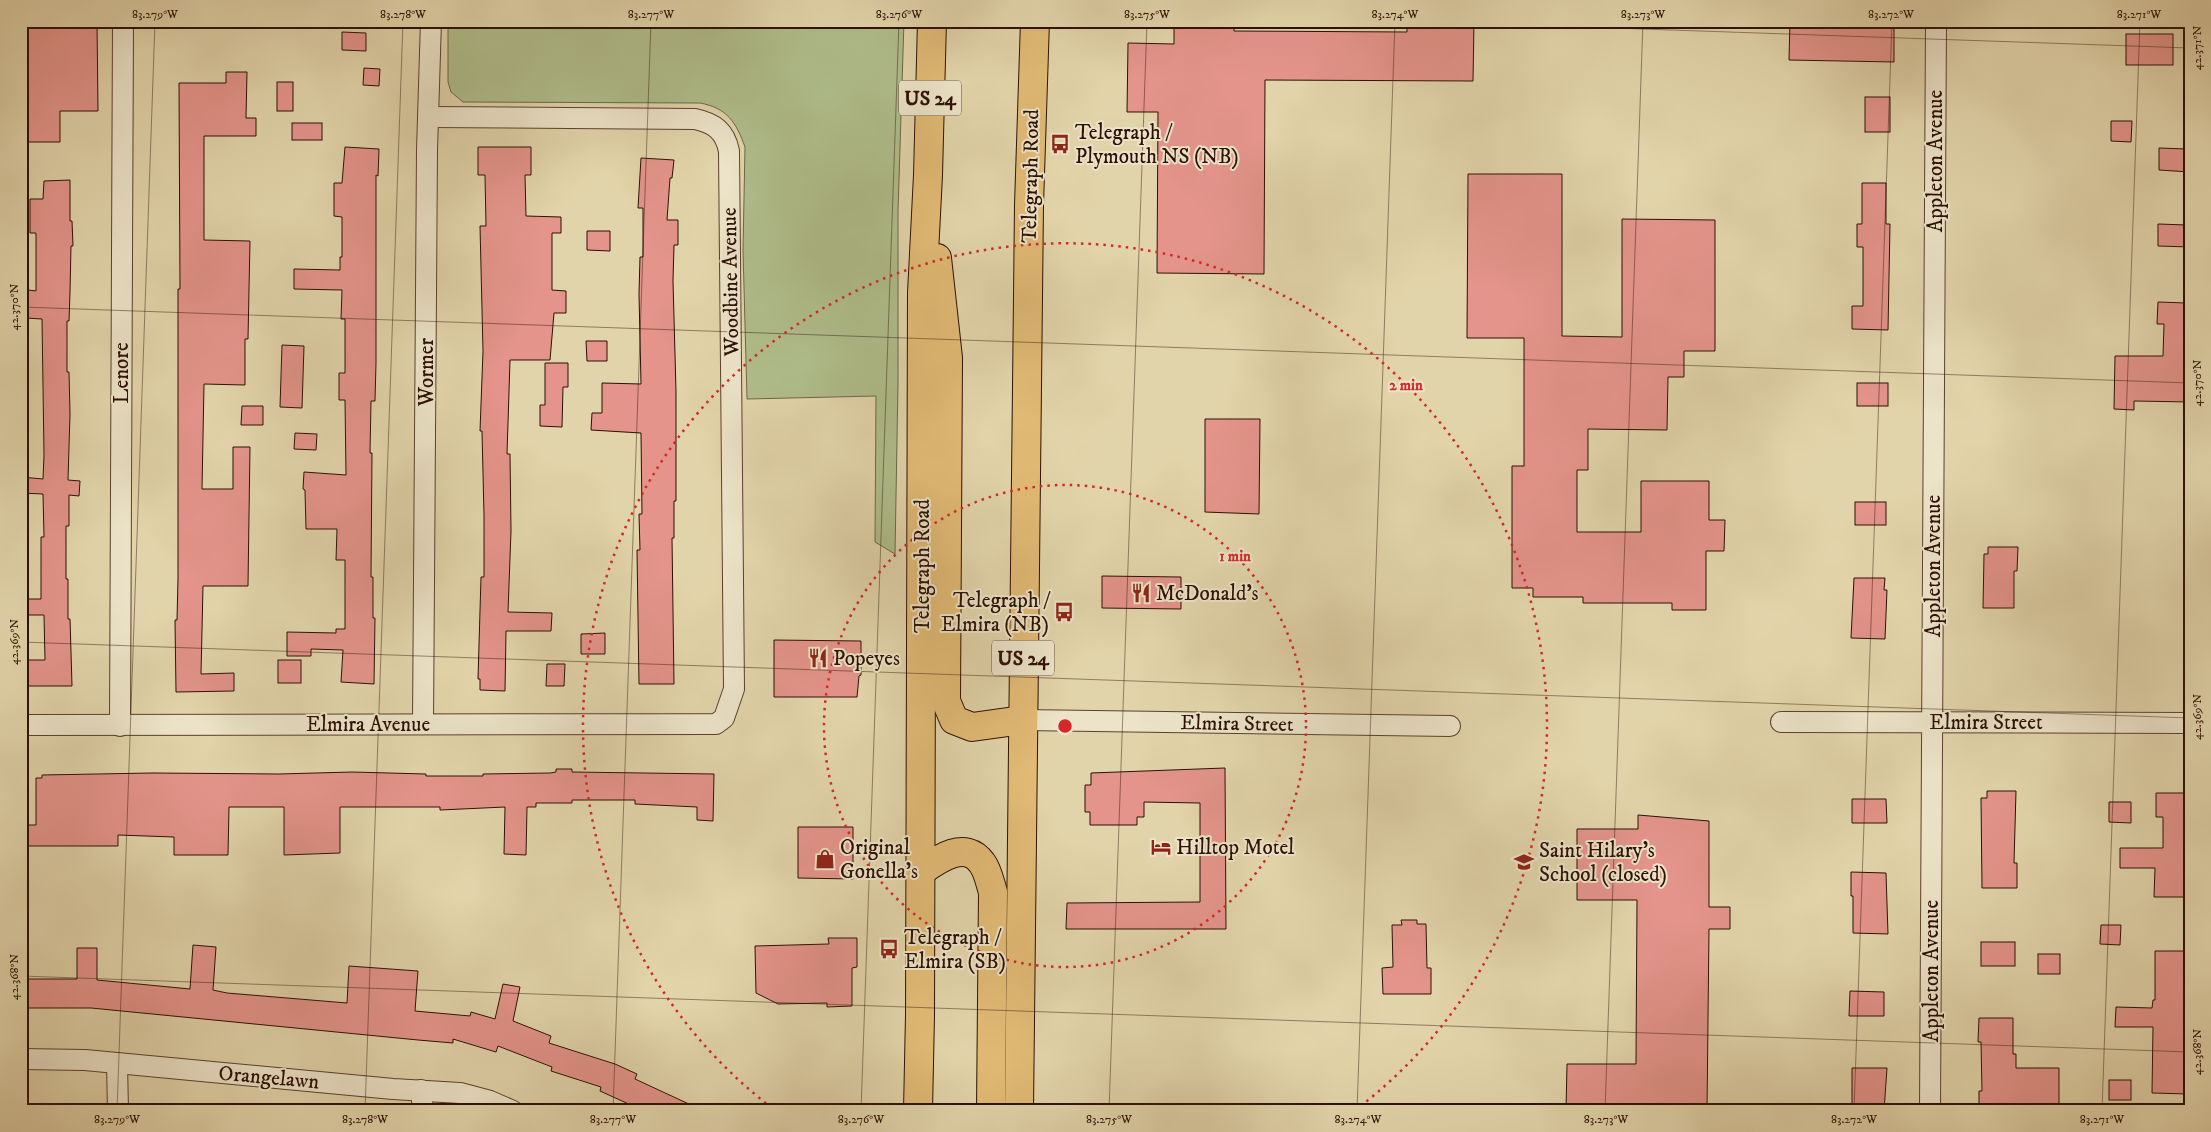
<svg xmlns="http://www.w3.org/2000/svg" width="2211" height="1132" viewBox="0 0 2211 1132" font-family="'IM FELL DW Pica',serif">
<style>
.green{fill:#afbd8b;stroke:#6e6648}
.building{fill:#e4948b;stroke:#2c1005}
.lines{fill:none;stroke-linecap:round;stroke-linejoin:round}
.minor-casing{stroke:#5a412e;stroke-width:22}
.primary-casing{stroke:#2c1005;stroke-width:30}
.minor{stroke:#ece3c8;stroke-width:20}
.primary{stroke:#e1ba75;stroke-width:28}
.ticks{fill:none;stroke:#2c1005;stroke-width:1;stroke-opacity:0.45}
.ring{fill:none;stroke:#d62828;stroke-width:2.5;stroke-dasharray:2.5 5}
.labels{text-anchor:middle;stroke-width:4;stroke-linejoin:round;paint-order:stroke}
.shield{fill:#ece3c8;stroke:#664f40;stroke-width:1}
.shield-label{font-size:20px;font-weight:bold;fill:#2c1005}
.poi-label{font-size:21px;fill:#2c1005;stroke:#ece3c8;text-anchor:start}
.street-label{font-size:21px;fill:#2c1005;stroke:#ece3c8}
.centre{fill:#d62828;stroke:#ece3c8;stroke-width:2.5}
.ring-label{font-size:15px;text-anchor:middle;font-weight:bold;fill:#d62828;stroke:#ece3c8;stroke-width:4;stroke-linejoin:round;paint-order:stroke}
.neatline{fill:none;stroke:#2c1005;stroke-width:2}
.ticks-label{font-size:12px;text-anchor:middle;fill:#2c1005}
</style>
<rect width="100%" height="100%" fill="#e2d4aa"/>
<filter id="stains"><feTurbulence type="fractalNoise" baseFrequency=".004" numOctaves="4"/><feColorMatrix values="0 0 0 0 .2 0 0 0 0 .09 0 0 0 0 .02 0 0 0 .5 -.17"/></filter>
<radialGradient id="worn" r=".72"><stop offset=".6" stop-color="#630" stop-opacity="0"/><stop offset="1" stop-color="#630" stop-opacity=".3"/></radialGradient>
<path class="green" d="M448,21H904L898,211V383L895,554L875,542L876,396L747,399L743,250L745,147C736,122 727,108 700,103L463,102L451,92L448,82Z"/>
<g class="building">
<polygon points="21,21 97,21 98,111 60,111 60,142 21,142"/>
<polygon points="1174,21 1234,21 1234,31 1407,32 1407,21 1474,21 1473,81 1265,80 1264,274 1157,273 1158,112 1127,112 1128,43 1174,44"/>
<polygon points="1790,21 1894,21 1894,62 1789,60"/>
<polygon points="342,32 366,33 366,51 342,50"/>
<rect x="2126" y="34" width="47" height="31"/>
<polygon points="364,68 380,69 379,86 363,85"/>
<polygon points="226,72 247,72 246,118 256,118 256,136 204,136 204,240 250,241 248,339 245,339 245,385 204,384 202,489 233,489 233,447 250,447 248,586 203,586 201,674 234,673 234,691 176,692 175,620 177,620 178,579 178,289 180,289 179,83 226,83"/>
<rect x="277" y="82" width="16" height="29"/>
<rect x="1865" y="97" width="25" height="35"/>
<polygon points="2111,121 2132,121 2131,142 2111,141"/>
<rect x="292" y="123" width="30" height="17"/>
<polygon points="345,147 379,149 378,176 376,175 376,363 375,401 371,401 370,453 372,453 371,577 373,577 373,618 375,618 374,684 341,682 343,650 311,649 311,656 287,656 287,632 336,633 336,629 345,629 345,560 336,560 337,529 306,529 305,490 303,489 304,472 346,475 345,400 339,400 339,373 345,373 345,319 341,319 342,290 294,289 294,269 340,270 340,257 342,257 342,217 334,216 334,183 342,183"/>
<polygon points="478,147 531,147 531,175 525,175 526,216 561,217 561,233 552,233 552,290 566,291 566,313 554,313 550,360 510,360 507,454 510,454 511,531 508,612 552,613 551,631 506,631 505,691 480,690 480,679 478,679 481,577 484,577 484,515 482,431 480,431 483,351 480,226 486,226 485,175 478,175"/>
<polygon points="2159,148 2187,149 2187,155 2190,155 2190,172 2159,170"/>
<polygon points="641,158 674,160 672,178 670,178 667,220 678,220 678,245 674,245 673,281 676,391 676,501 674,501 674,538 672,538 674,684 639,684 637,550 640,550 639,514 642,514 641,433 591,430 592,413 602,413 602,383 641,384 639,294 640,257 643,257 643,208 638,208"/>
<polygon points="1468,174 1562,174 1562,336 1622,337 1622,219 1715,220 1715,351 1684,351 1684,377 1668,377 1667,430 1588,429 1588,470 1577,470 1577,532 1641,532 1641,481 1709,481 1709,520 1725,520 1724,551 1706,551 1706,610 1672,610 1672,603 1583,603 1583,597 1533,597 1533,588 1512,588 1512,466 1524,466 1524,338 1467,338"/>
<polygon points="70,180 70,221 72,221 73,246 71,246 70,292 69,321 67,321 67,372 69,372 70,414 68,480 80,481 79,496 69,495 69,526 66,526 66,579 68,579 68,619 70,619 72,686 22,686 22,660 45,660 44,615 21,615 21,599 41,599 41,537 44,537 43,494 21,493 21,477 43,479 44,455 42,319 26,318 28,290 36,291 36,233 30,233 30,199 43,199 44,181"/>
<polygon points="1862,183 1886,183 1886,224 1890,224 1888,330 1852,329 1852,306 1863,306 1863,247 1857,247 1857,224 1862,224"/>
<polygon points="2158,224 2187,225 2186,231 2190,231 2190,247 2158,246"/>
<polygon points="587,231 610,231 610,251 587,250"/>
<polygon points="2158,302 2186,303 2186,308 2190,308 2190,402 2134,401 2134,410 2114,409 2115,356 2163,356 2164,324 2157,324"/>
<polygon points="586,341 607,341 607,361 587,361"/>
<polygon points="282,345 304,346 302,408 280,407"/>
<polygon points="545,363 568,363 568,387 563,387 562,427 540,426 540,405 545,405"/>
<rect x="1857" y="383" width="31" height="23"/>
<polygon points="242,406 263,406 263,425 241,425"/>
<polygon points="1205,419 1260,419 1259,514 1205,512"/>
<polygon points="295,433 317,434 316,450 294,449"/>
<rect x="1855" y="502" width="31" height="23"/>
<polygon points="1988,547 2018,547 2017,571 2014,571 2014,608 1983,608 1984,554 1988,554"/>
<polygon points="1102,576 1181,577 1181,609 1102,608"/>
<polygon points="1854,578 1885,578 1884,590 1887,590 1885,639 1851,638"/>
<polygon points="605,633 605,654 581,654 581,634"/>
<polygon points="774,640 861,641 861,675 859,676 857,697 774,697"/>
<rect x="278" y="660" width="23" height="23"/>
<polygon points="547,664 565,664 564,686 546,686"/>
<polygon points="1225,768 1226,929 1066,929 1067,903 1200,902 1200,803 1144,802 1144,817 1137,817 1137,825 1090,825 1090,812 1085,812 1085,785 1091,785 1091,773"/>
<polygon points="556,769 572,769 572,772 714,774 713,821 697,820 697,807 635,804 635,800 572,800 572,803 536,803 536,807 527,807 526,855 504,854 505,807 440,810 440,807 340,807 340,853 284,855 284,807 229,807 228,855 174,855 174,837 118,835 118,846 27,846 27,825 36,825 36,778 42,778 42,775 152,773 279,774 352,772 426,774 426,776 483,776 483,774 550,773 556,772"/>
<polygon points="1987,791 2016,791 2014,863 2017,863 2017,888 1982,888 1981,798 1987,798"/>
<polygon points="2156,793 2190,793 2188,897 2154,897 2155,868 2120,868 2120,848 2163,848 2163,817 2156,817"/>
<polygon points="1852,799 1886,799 1887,823 1852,823"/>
<polygon points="2109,802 2131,802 2131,823 2109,822"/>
<polygon points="1638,815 1709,821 1709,907 1730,907 1730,929 1709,929 1707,1111 1566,1111 1567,1064 1636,1064 1637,900 1577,900 1577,829 1638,829"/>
<polygon points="798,827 853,827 853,879 798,878"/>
<polygon points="1851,872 1886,873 1888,934 1853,933 1853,896 1851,896"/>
<polygon points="1401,920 1417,920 1417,924 1426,924 1427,968 1431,968 1431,994 1383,994 1382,968 1393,967 1392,925 1402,925"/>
<polygon points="2101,925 2121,925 2120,945 2100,944"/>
<polygon points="828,938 857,938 857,967 852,968 852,1006 827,1007 827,1003 778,1004 756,993 755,946 829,944"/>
<rect x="1981" y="942" width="34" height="24"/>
<polygon points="193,945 216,947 213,990 227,993 347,1003 349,966 418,971 415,1011 470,1016 471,1012 495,1019 503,984 520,987 513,1021 551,1036 549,1043 615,1064 637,1074 635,1079 704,1111 644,1111 600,1091 601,1087 551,1071 552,1067 498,1046 496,1052 453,1039 453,1043 418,1040 91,1008 21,1008 21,979 77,979 77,948 97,948 97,980 190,989"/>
<polygon points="2155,951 2190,951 2187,1069 2189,1069 2189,1094 2152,1093 2153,1027 2115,1027 2116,1007 2152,1008 2153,1000 2155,1000"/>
<rect x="2038" y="954" width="22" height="20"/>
<polygon points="1850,991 1884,992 1884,1016 1849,1016"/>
<polygon points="1979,1018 2013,1018 2013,1054 2016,1054 2016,1068 2059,1068 2059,1111 1979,1111 1979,1091 1982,1091 1981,1042 1978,1042"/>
<polygon points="1852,1068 1887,1068 1884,1111 1852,1111"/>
<rect x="2109" y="1080" width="22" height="20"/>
</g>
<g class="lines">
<defs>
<g id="minor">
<polyline points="1023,720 1450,726"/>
<polyline points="1781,722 2190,723"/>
<polyline points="423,724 427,150 431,21"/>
<path d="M21,725L716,724L724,718L734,689L729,151C725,131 714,123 695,119L429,117"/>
<polyline points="120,726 123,21"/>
<polyline points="21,1059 85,1060 393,1089 460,1093 490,1101 513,1111"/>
<polyline points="117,1063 118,1111"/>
<polyline points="421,1090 423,1111"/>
<polyline points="1930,1111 1936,21"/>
</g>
<g id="primary">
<polyline points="937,258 948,358 946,701 954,720 972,727 1023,720"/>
<path d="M920,872C937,860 965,839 982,863C988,871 990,883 993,892L991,1111"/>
<polyline points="918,1111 920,1015 922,293 928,175 932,21"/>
<polyline points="1019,1111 1029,205 1035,21"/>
</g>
</defs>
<use href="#minor" class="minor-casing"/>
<use href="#primary" class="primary-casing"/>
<use href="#minor" class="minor"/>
<use href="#primary" class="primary"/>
</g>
<path class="ticks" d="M1412,21L2190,48M21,307L2190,383M21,642L2190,718M21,976L2190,1052M117,1111L155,21M365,1111L403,21M613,1111L651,21M861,1111L899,21M1109,1111L1147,21M1357,1111L1395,21M1605,1111L1643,21M1854,1111L1892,21M2102,1111L2140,21"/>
<g class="ring">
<circle cx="1065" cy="726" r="241"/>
<path d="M772 1108A482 482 0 1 1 1358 1108"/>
</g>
<defs>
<symbol id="bus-bare" viewBox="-9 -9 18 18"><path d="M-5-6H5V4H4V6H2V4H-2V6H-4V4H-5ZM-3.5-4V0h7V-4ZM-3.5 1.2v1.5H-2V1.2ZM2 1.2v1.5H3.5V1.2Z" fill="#8f2418" stroke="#ece3c8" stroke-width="2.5" paint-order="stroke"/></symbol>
<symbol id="restaurant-bare" viewBox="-9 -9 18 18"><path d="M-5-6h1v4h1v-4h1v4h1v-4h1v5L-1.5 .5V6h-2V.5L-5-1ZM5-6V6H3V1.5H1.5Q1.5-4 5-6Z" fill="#8f2418" stroke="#ece3c8" stroke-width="2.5" paint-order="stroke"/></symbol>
<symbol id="hotel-bare" viewBox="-9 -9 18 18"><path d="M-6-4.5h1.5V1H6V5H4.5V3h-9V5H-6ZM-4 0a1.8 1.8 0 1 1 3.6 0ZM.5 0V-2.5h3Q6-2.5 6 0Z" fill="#8f2418" stroke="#ece3c8" stroke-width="2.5" paint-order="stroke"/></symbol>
<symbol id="shop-bare" viewBox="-9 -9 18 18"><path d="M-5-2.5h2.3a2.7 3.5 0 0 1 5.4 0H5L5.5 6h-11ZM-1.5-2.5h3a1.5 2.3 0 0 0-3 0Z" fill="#8f2418" stroke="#ece3c8" stroke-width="2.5" paint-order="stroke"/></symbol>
<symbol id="school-bare" viewBox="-9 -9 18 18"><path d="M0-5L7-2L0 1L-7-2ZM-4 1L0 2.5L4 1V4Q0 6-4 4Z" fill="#8f2418" stroke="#ece3c8" stroke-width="2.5" paint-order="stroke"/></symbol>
</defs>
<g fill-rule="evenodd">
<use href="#bus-bare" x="1046" y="130" width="28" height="28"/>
<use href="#restaurant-bare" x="1127" y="579" width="28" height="28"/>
<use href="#bus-bare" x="1050" y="598" width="28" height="28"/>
<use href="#restaurant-bare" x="804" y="644" width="28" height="28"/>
<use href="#hotel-bare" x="1147" y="833" width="28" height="28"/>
<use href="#shop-bare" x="811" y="845" width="28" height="28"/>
<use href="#school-bare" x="1510" y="848" width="28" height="28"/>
<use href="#bus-bare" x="875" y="935" width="28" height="28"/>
</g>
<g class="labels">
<g class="shield">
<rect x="899" y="80.5" width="62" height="35" rx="4"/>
<rect x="992" y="640.5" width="62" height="35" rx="4"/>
</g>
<g class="shield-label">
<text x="930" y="105">US 24</text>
<text x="1023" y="665">US 24</text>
</g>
<g class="poi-label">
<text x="1075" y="139">Telegraph /<tspan x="1075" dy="24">Plymouth NS (NB)</tspan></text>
<text x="1156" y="600">McDonald's</text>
<text x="1049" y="607" text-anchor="end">Telegraph /<tspan x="1049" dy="24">Elmira (NB)</tspan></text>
<text x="833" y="665">Popeyes</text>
<text x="840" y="854">Original<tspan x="840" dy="24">Gonella's</tspan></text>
<text x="1176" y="854">Hilltop Motel</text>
<text x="1539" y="857">Saint Hilary's<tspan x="1539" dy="24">School (closed)</tspan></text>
<text x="904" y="944">Telegraph /<tspan x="904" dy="24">Elmira (SB)</tspan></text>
</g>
<g class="street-label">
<text transform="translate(1935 161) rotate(-90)" y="7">Appleton Avenue</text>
<text transform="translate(1030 176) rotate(-89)" y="7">Telegraph Road</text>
<text transform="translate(730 282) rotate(-91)" y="7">Woodbine Avenue</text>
<text transform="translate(426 372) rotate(-90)" y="7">Wormer</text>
<text transform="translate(121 373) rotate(-90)" y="7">Lenore</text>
<text transform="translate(922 566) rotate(-90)" y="7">Telegraph Road</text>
<text transform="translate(1933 566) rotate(-90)" y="7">Appleton Avenue</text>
<text x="1986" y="729">Elmira Street</text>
<text transform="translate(1237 723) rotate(1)" y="7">Elmira Street</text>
<text x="368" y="731">Elmira Avenue</text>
<text transform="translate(1931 971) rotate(-90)" y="7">Appleton Avenue</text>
<text transform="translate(269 1077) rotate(5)" y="7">Orangelawn</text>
</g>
</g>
<circle cx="1065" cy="726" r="8" class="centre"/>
<g class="ring-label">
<text x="1406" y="390">2 min</text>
<text x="1235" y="561">1 min</text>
</g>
<rect width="2211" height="1132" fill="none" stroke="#e2d4aa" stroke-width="55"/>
<rect x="28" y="28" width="2156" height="1076" class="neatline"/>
<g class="ticks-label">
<text x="155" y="18">83.279°W</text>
<text x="403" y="18">83.278°W</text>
<text x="651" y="18">83.277°W</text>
<text x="899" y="18">83.276°W</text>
<text x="1147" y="18">83.275°W</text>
<text x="1395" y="18">83.274°W</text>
<text x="1643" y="18">83.273°W</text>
<text x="1891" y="18">83.272°W</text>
<text x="2139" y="18">83.271°W</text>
<text transform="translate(2197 48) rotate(-90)" y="4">42.371°N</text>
<text transform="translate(14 307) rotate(-90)" y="4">42.370°N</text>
<text transform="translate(2197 383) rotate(-90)" y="4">42.370°N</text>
<text transform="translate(14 642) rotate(-90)" y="4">42.369°N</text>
<text transform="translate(2197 717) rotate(-90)" y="4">42.369°N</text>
<text transform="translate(14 977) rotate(-90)" y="4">42.368°N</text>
<text transform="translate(2197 1052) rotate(-90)" y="4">42.368°N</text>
<text x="117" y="1123">83.279°W</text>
<text x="365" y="1123">83.278°W</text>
<text x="613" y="1123">83.277°W</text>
<text x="861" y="1123">83.276°W</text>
<text x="1109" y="1123">83.275°W</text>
<text x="1358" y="1123">83.274°W</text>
<text x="1606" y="1123">83.273°W</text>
<text x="1854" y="1123">83.272°W</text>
<text x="2102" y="1123">83.271°W</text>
</g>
<rect width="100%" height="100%" filter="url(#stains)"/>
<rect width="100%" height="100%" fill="url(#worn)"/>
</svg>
